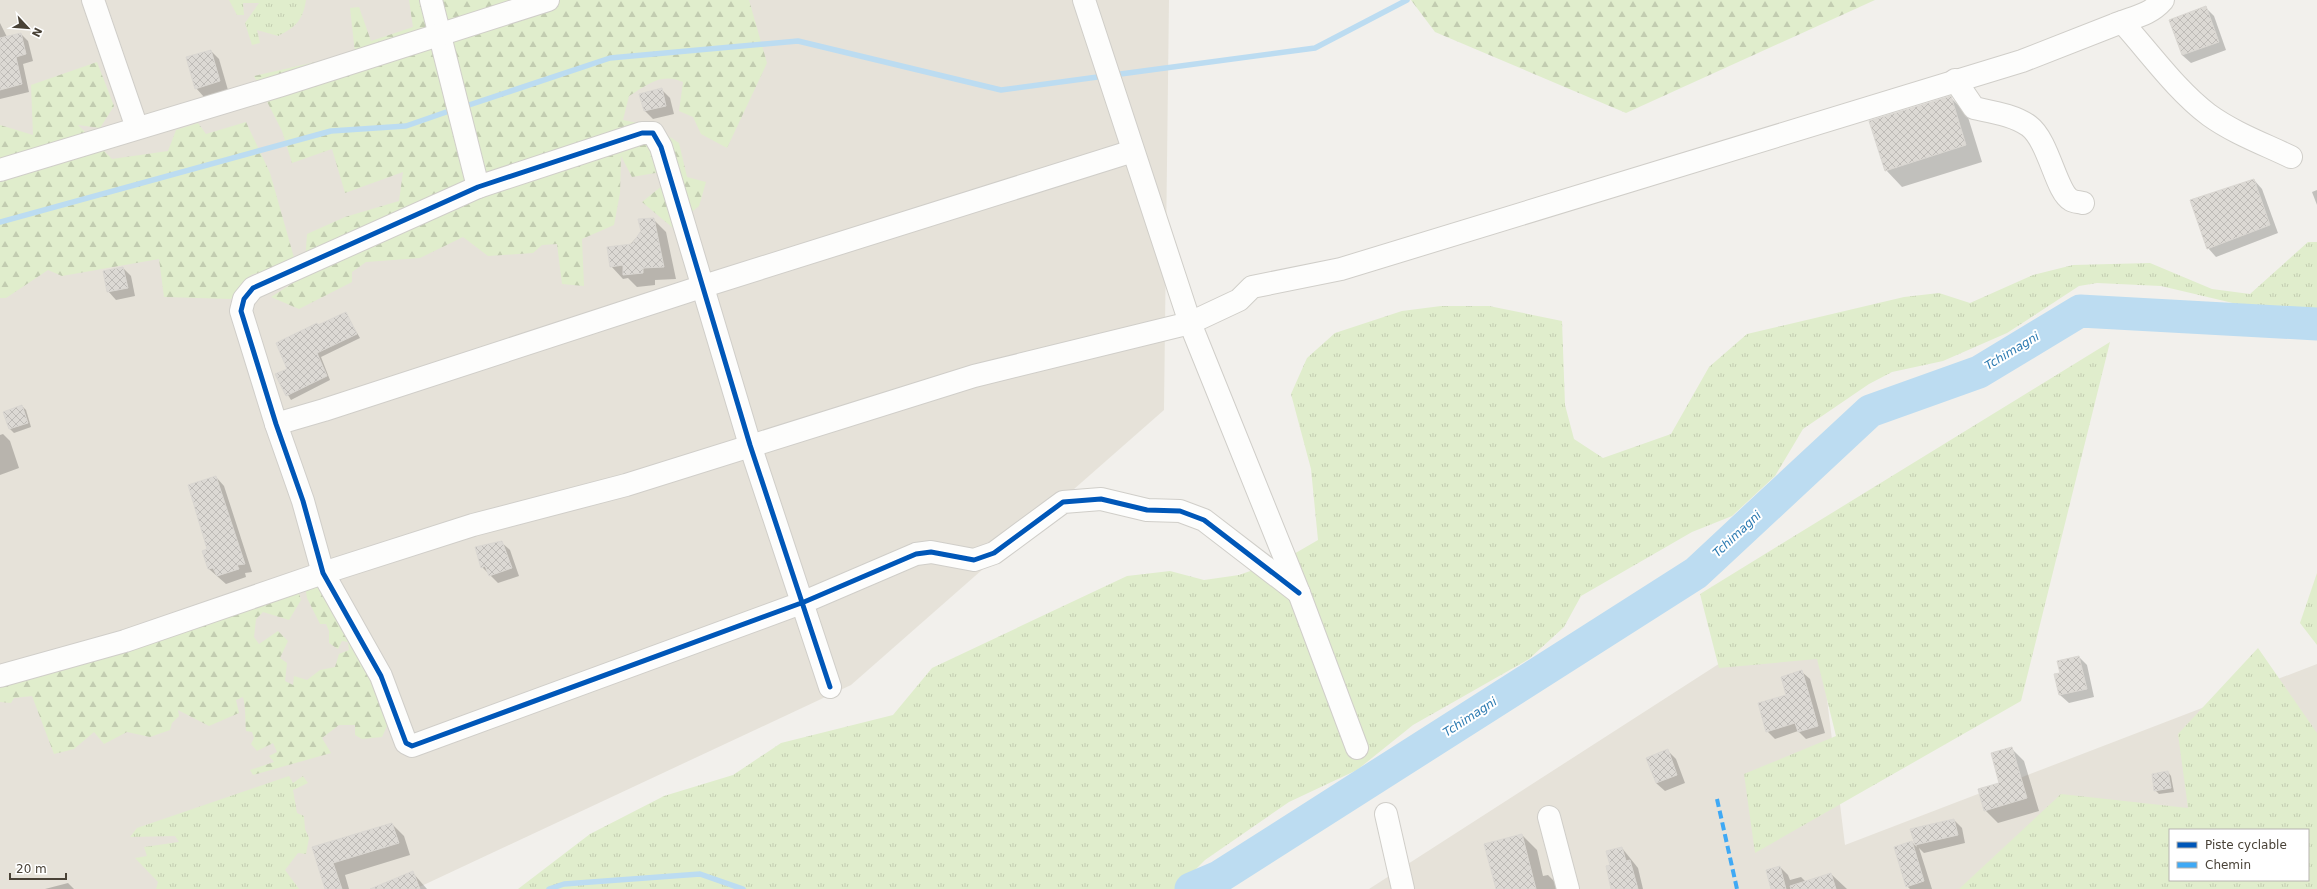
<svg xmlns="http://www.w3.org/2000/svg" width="2317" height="889" viewBox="0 0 2317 889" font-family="'DejaVu Sans',sans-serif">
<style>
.residential{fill:#e6e2d9;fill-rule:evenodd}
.grass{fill:url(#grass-tufts);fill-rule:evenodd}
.forest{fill:url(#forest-firs)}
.shadow{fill:#0003}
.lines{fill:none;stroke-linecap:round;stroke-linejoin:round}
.stream{stroke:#bcdcf1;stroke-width:5.5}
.river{stroke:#bcdcf1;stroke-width:33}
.building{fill:url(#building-cross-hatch);stroke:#dad7d2}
.minor-casing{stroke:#d0cec9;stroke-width:24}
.minor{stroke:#fdfdfc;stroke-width:22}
.quiet{stroke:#3fa9f5;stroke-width:4;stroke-dasharray:8 4;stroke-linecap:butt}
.cycleway-casing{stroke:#fff;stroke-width:8}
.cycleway{stroke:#0057b8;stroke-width:5}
.labels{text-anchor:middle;stroke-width:4;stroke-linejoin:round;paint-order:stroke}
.water-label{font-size:12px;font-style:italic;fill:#2b7ab1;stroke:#fff}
</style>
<defs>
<pattern id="grass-tufts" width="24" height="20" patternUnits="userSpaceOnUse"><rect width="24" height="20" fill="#e0edcc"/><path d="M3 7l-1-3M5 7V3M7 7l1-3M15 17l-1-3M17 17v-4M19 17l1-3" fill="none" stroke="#c2ccb0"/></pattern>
<pattern id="forest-firs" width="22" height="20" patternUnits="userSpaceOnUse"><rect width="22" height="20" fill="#e0edcc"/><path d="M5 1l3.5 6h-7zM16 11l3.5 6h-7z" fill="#c2ccb0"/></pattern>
<pattern id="building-cross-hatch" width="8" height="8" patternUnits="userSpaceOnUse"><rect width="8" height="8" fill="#dcd9d4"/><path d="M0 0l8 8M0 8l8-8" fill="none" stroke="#bebbb7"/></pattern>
</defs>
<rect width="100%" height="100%" fill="#f2f0ec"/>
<g class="residential">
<polygon points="0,0 1169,0 1164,410 851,685 415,889 0,889"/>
<path d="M1815,602L1845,845L2317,664V889H1369ZM2170,830H2308V880H2170Z"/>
</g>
<g class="grass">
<path d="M229,0H306C303,20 296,27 278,36L257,30L260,43L252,45L245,23L259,3H243L244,15H237Z"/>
<polygon points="2308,242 2317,242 2317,314 2275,313 2161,286 2097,283 2079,286 2007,333 1943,361 1892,372 1869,384 1803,429 1775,476 1732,516 1692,532 1581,596 1564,627 1529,659 1413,725 1357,770 1289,802 1205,860 1176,889 518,889 590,834 664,796 733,775 781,743 893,715 932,668 1127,576 1170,571 1204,580 1239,575 1287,558 1318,540 1311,469 1291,394 1307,358 1335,333 1402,311 1441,306 1489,306 1562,321 1565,405 1574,439 1603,458 1671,434 1709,367 1747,334 1904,297 1939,293 1970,303 2033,275 2073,265 2150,263 2212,289 2250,294"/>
<polygon points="2110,342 2021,701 1755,853 1744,774 1836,736 1817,659 1719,668 1700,594"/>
<polygon points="2317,573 2317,645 2300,623"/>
<path d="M2258,648L2317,733V889H1959L2061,794L2188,808L2178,734ZM2170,830H2308V880H2170Z"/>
<polygon points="289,776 293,783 303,776 308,783 293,790 297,813 304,816 305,829 309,838 306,854 298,853 285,870 299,889 156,889 158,882 135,858 147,856 144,847 179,842 175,836 130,837 137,828"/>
</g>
<g class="forest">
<path d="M409,0H749L767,63L727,148L701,134L693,117L679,111L683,82C661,72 647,85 629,96L623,120L653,126L679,143L687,177L706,182L699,206L673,228L642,202L668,181L661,172L632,177L621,156L620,193L614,225L582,239L584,286L562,284L557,244L542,245L533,253L488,256L463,237L420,258L366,262L352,272V282L299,309L271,297L304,276L307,234L345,217L399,201L403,172L345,193L332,149L292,163L282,131L254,76L355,53L350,8L359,7L371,41L413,27Z"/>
<polygon points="1411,0 1875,0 1626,113 1435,32"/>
<polygon points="97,62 114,106 100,128 78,125 112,159 168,151 176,130 198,123 206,134 246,122 270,173 295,261 251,275 231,299 164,297 159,259 62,276 48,270 6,298 0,298 0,125 33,135 31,85"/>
<path d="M320,579L382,698L387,726L382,737L362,739L355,735V725H339L322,738L331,753L253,775L250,770L274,762L269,756L277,752L273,743L257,751L251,744L254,738L252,732L246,731C245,719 246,709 243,697L236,700L239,713L209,726L178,710L179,716L172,723L170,730L150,737L127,732L104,744L94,732L74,749L54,754L32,696L14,698L11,703L0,702V681L298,590L301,600L289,620L263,612L256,619L254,637L259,644L278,631L288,641L280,658L287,663L285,681L293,685L294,676L307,680L320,670L335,667L339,654L349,650L348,642L342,641L338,649L329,643V631L326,624H320L307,598L305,587Z"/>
</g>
<g class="shadow">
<polygon points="2206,8 2214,16 2226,50 2191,63 2182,55"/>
<polygon points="0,23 7,37 21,34 28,41 33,61 23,64 29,92 0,99"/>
<polygon points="211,51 219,59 228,90 204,97 196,88"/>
<polygon points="661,89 670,98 674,114 653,119 645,111 640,95"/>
<polygon points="1950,97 1967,114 1982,162 1902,187 1886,170"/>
<polygon points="2254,180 2262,189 2278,233 2216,257 2208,248"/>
<polygon points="2317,190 2317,205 2312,192"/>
<polygon points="653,219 666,232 676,279 655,280 655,285 637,287 628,278 623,279 611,266"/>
<polygon points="123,268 131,276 135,296 116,300 108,291"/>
<polygon points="346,314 360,338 321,357 330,380 291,400 276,375 288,369 317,324 319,326"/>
<polygon points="22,406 26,410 31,427 14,433 10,429 4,412"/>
<polygon points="3,434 10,441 19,468 0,475 0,435"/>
<polygon points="216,477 224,486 252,572 245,573 246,577 226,584 209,569"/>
<polygon points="501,542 510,550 519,576 498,583 482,567"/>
<polygon points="2079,657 2087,665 2094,697 2069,703 2060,695 2056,675 2061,674"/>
<polygon points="1802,672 1810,679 1825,733 1806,739 1798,731 1775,739 1767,731"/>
<polygon points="2011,748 2024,761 2039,811 1998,823 1985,810 2001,783"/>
<polygon points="1667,750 1676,759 1685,783 1665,791 1656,783"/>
<polygon points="2168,772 2171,776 2174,792 2159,794 2155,790"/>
<polygon points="1954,820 1962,828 1965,843 1924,853 1919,848 1932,889 1910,889 1907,886 1912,842 1917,847 1911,830"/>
<polygon points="392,824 404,836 410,855 345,875 349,889 326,889 313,848"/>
<polygon points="1522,835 1537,850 1543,876 1548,875 1562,889 1497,889"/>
<polygon points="1622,848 1638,868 1643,889 1612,889"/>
<polygon points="1780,867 1788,875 1790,880 1801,877 1806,882 1831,874 1847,889 1772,889"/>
<polygon points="412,872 427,889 373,889"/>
<polygon points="68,883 74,889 45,889"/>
</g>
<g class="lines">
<g class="stream">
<polyline points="1113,75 1315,48 1407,0"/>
<polyline points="463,107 610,58 798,41 1001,90 1105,76"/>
<polyline points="0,222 331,131 406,126 455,109"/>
<polyline points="549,889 564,884 700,874 743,889"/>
</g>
<polyline class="river" points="1191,889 1219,877 1696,573 1870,411 1979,372 2080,311 2317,324"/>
</g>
<g class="building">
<polygon points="2206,6 2219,42 2182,55 2169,20"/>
<polygon points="21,33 26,54 16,57 22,84 0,90 0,38"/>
<polygon points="211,50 220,81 195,89 186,57"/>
<polygon points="662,88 666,106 644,111 639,94"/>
<polygon points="1951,96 1966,145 1885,171 1869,121"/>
<polygon points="2254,179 2270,225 2207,249 2190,200"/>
<polygon points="654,218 664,267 643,268 643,273 623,275 623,265 610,267 607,247 632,244 641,231 638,219"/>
<polygon points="123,267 128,288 107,292 103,271"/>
<polygon points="346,312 357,334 317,353 327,376 286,396 275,374 287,369 276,343 317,323 318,325"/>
<polygon points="22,405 28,423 9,429 3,412"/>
<polygon points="216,476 245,564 237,565 239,569 217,576 213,568 208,569 202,551 207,549 188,485"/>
<polygon points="502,541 512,568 489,576 485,566 481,568 475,547"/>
<polygon points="2079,656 2087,689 2059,695 2054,674 2060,673 2057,661"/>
<polygon points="1802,670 1818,726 1798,732 1795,723 1766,732 1758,703 1786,695 1781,677"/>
<polygon points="2012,747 2027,798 1984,811 1978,789 1999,783 1991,753"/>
<polygon points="1668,749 1677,775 1656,783 1646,758"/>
<polygon points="2168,771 2171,788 2154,791 2152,774"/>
<polygon points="1954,819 1958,835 1915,845 1910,829"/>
<polygon points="392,823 399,843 333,863 342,889 325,889 312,847"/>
<polygon points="1522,834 1536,889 1496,889 1484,844"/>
<polygon points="1912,841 1924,881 1906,887 1894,847"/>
<polygon points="1622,847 1626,861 1630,860 1638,889 1611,889 1606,866 1610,865 1606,851"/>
<polygon points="1780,866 1786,889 1771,889 1766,870"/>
<polygon points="413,871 420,889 370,889"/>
<polygon points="1831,873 1836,889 1791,889 1790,886"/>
</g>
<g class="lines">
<defs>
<g id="minor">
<polyline points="93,0 137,128"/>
<polyline points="431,0 478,187"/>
<polyline points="1084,0 1190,323 1299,593 1357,748"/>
<path d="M2122,22C2150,53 2176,90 2209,115C2234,133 2264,144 2291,157"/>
<path d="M1955,80L1974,108C1992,112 2014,115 2029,126C2049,141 2056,192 2071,200C2074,202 2080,202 2083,203"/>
<polyline points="0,170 282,85 548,0"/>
<polyline points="276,424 324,410 704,286 1133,151"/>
<path d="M0,676L125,641L323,573L473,525L626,485L974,376L1190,323L1239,300L1252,287L1341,269L2022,61C2053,49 2084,37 2114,25C2133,17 2149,16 2163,0"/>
<polyline points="830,687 750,445 661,147 653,133 642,133 478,187 253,288 244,299 241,311 276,424 303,501 323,573 381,676 406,743 412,746 804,602 916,554 931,552 974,560 994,553 1063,502 1101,499 1147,510 1180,511 1204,520 1299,593"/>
<polyline points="1386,814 1403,889"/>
<polyline points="1549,817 1568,889"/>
</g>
</defs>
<use href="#minor" class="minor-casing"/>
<use href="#minor" class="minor"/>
<polyline class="quiet" points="1717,799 1737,889"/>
<defs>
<polyline id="cycleway" points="830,687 750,445 661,147 653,133 642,133 478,187 253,288 244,299 241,311 276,424 303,501 323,573 381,676 406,743 412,746 804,602 916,554 931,552 974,560 994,553 1063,502 1101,499 1147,510 1180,511 1204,520 1299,593"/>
</defs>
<use href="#cycleway" class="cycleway-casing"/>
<use href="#cycleway" class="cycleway"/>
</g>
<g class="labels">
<g class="water-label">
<text transform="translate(2012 351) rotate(-31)" y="4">Tchimagni</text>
<text transform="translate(1737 534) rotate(-43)" y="4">Tchimagni</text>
<text transform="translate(1470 717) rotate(-33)" y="4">Tchimagni</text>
</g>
</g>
<rect x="2169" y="829" width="140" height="52" fill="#ffffff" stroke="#b6b3af"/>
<rect x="2177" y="842" width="20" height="6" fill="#0057b8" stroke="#b6b3af"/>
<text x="2205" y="849" font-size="12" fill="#494237">Piste cyclable</text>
<rect x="2177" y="862" width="20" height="6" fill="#3fa9f5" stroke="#b6b3af"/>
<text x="2205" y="869" font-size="12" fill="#494237">Chemin</text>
<g transform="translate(28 28) rotate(116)" stroke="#ffffff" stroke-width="3" paint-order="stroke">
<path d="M0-3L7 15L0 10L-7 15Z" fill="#494237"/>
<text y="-6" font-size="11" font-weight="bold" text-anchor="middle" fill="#494237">N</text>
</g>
<path d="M10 873v6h56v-6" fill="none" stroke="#494237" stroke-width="2"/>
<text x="16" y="873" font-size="12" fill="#494237" stroke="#ffffff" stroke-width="3" paint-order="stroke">20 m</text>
</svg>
